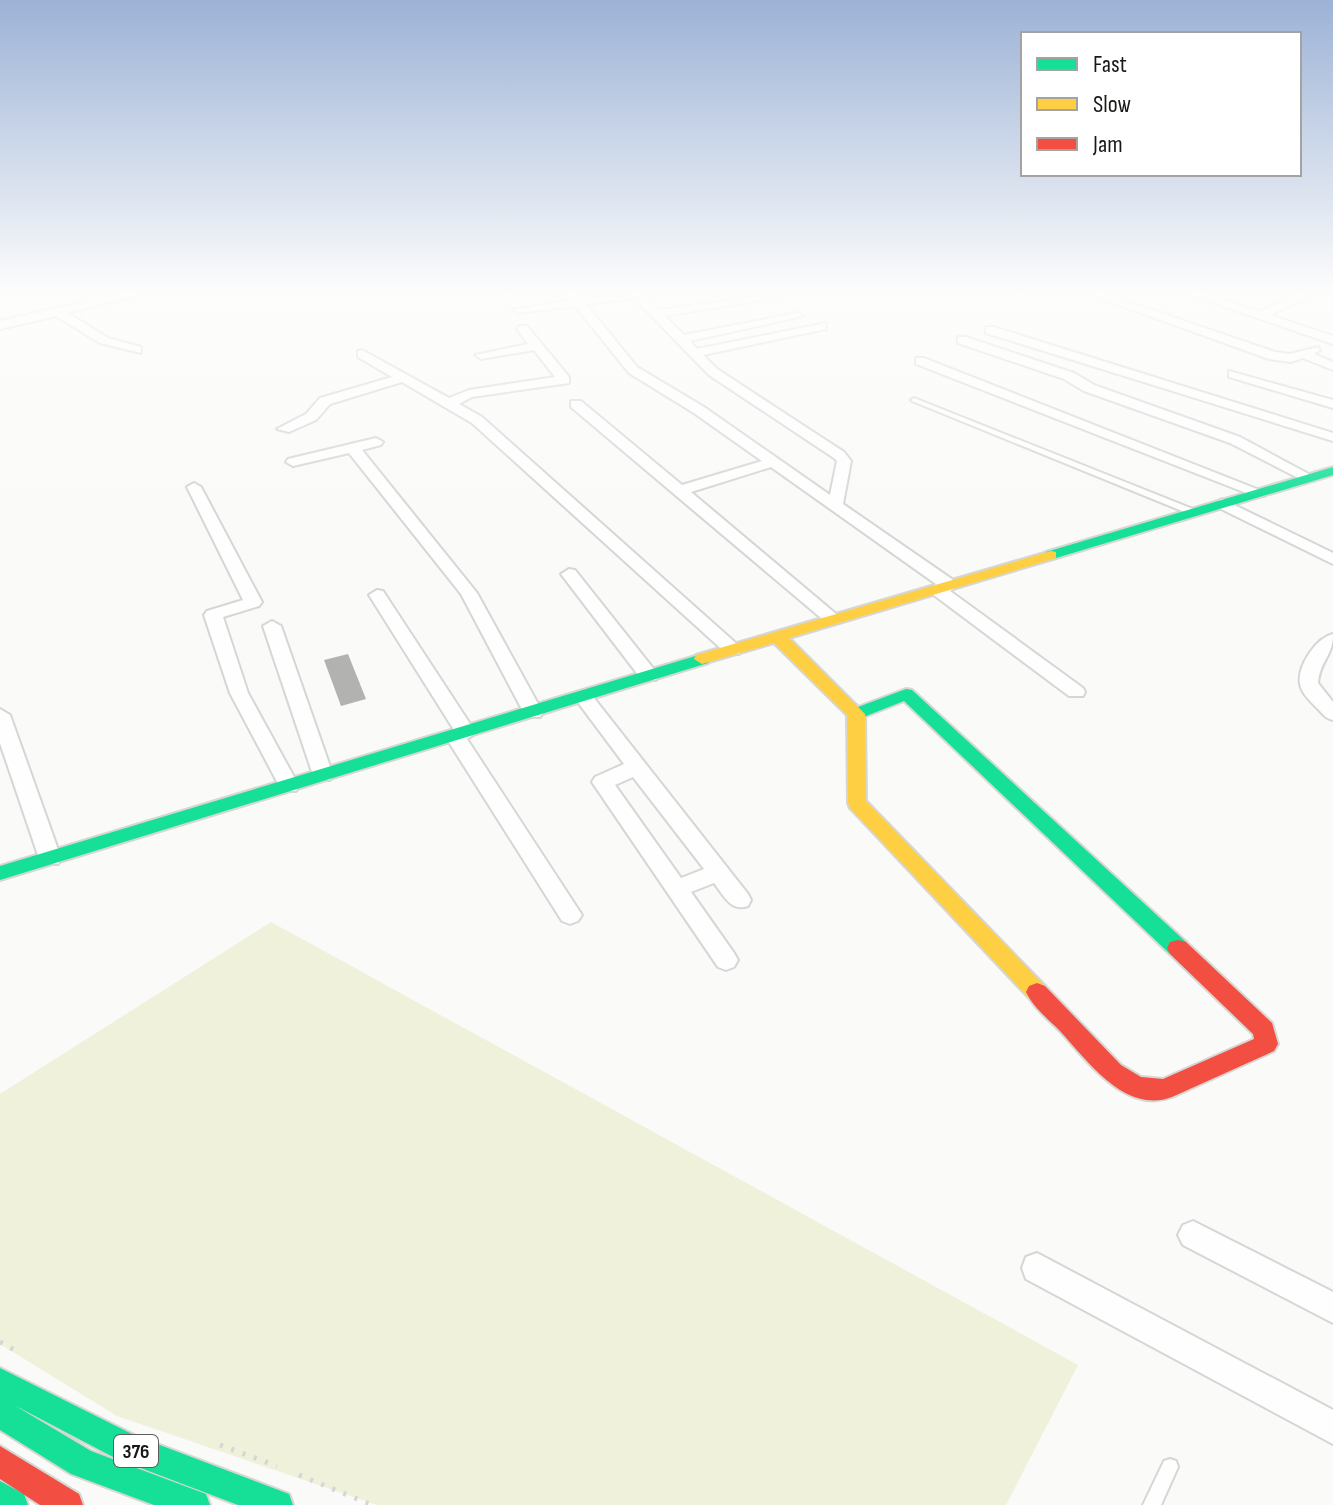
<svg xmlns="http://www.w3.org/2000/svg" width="1333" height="1505" viewBox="0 0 1333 1505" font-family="'Sofia Sans Condensed',sans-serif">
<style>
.green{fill:#eff1da}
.building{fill:#b2b2b0}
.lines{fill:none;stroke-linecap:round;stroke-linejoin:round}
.lane-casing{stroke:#d6d6d4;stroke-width:4}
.street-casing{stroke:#d6d6d4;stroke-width:4}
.fast-casing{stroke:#d6d6d4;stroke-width:4}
.slow-casing{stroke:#d6d6d4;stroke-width:4}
.jam-casing{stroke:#d6d6d4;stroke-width:4}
.path{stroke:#d6d6d6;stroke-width:5;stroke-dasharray:3 9;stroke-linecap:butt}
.lane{fill:#fefefe;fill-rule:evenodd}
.street{fill:#fefefe;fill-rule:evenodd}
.fast{fill:#16e098;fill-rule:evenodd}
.slow{fill:#ffcf43;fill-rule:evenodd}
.jam{fill:#f24e42;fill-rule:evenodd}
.labels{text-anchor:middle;stroke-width:7;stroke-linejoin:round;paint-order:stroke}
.shield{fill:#fff;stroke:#5d5d5c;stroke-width:2}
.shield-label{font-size:20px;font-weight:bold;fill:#181816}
</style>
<rect width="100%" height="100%" fill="#fafaf8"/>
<polygon class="green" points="271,922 1078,1365 1006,1505 377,1505 117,1416 0,1344 0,1094"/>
<polygon class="building" points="348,654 366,699 341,706 324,660"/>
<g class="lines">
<defs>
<g id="lane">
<polygon points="914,398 1198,511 1199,513 1198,515 1192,515 912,401 911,400"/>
<polygon points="1170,1459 1176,1461 1178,1467 1161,1505 1143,1505 1164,1461"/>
</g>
<g id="street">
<polygon points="123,293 145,293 68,313 108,338 141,347 141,353 100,343 56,316 0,329 0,321"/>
<path d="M566,293H577L581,298L643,293L659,310L774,294L780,297L665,316L684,335L797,313L803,316L690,341L697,349L826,323V329L703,355L717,369L844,452L851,461L843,504L956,582L958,586L950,591L1083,688L1085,692L1083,696H1069L931,593L929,589L936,584L771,467L691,492L842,619L839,623H827L571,407V401H581L682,485L762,461L694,413L629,373L575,306L519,313L513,310L570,300ZM634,298L709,375L834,458L837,461L830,495L704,407L637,367L586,304Z"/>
<polygon points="1086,293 1103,293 1275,352 1290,354 1318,347 1320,350 1314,354 1333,362 1333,370 1303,358 1291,362 1269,359"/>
<polygon points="1185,293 1203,293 1259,312 1301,293 1316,293 1270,315 1333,336 1333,344"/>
<polygon points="519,326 527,326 569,377 569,383 472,397 459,404 482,417 739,646 742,650 739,654 727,654 472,423 402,382 330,404 316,420 289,432 277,429 306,414 320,398 392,377 358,357 358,351 362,350 449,398 469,390 555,377 534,350 481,359 475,355 528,344 517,329"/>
<polygon points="986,327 994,327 1333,433 1333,441 986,333"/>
<polygon points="958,337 966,337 1074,373 1094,385 1240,437 1316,478 1314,481 1304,481 1230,443 1084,391 1064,379 958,343"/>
<polygon points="916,358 924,358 1267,493 1264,496 1254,496 916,364"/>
<polygon points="1229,371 1333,400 1333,408 1229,377"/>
<polygon points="376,438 383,442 381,445 362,450 477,593 543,713 540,717 526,717 461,594 349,453 293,466 286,462 288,459"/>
<polygon points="194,483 201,487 262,602 259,606 223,617 248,693 299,786 296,791 282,791 230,693 204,615 207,611 243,600 187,487"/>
<polygon points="1222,499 1333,553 1333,564 1217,507 1214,504"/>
<polygon points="569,569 575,570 656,672 658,676 656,680 642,680 561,574"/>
<polygon points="377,590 383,591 476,733 467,739 578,909 582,915 578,921 570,924 562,921 445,736 454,730 369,595"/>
<polygon points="272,621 281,626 333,775 330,780 316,780 313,775 263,626"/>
<path d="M1333,634C1333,657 1320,660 1318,683L1333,702V720C1325,718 1324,715 1318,709C1311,702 1302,694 1300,684C1297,666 1316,638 1333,634Z"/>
<path d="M583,691L590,693L748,894L751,900L748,906C731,912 724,896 714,883L691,892L734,953L738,960L734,967L726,970L718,967L592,782L595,777L624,764L574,697ZM633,777L704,869L681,878L615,785Z"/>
<polygon points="0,709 10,715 61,858 58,864 42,864 39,858 0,743"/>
<polygon points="1193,1221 1333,1292 1333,1323 1183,1245 1178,1235 1183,1225"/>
<polygon points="1037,1253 1333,1410 1333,1444 1026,1279 1022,1268 1026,1257"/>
</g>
<g id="fast">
<polygon points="1333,467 1333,475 1056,558 1051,559 1044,555 1046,552"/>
<polygon points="702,654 708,655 710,659 708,663 0,880 0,866"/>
<polygon points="906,689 912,690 1186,942 1189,948 1186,954 1178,956 1170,954 904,701 856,720 847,714 850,710"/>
<polygon points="0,1368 136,1436 289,1494 293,1505 238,1505 117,1459 14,1405 91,1451 206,1494 210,1505 154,1505 71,1474 0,1430 0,1398 7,1401 0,1398"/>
<polygon points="0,1481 24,1494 28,1505 0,1505"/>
</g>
<polygon id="slow" points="1051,551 1056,552 1056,558 789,638 865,714 866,801 1045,986 1048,992 1045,998 1037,1001 1029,998 850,808 848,803 847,715 774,643 702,664 694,659 696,655"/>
<g id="jam">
<path d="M1178,940L1186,942L1272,1023L1278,1044L1274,1051L1172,1097C1125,1115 1087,1060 1059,1030C1048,1019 1033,1007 1026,992L1029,986L1037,983L1045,986L1121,1065L1141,1077L1163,1079L1254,1039L1253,1034L1170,954L1167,948L1170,942Z"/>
<polygon points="0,1446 79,1494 83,1505 40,1505 0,1479"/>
</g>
</defs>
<use href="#lane" class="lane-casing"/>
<use href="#street" class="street-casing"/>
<use href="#fast" class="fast-casing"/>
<use href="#slow" class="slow-casing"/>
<use href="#jam" class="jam-casing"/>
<g class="path">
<polyline points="0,1342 18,1352"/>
<polyline points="220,1445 277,1466"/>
<polyline points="299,1475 372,1505"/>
</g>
<use href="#lane" class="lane"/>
<use href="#street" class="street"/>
<use href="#fast" class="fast"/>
<use href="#slow" class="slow"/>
<use href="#jam" class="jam"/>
</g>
<linearGradient id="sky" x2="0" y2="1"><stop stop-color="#9cb2d6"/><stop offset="0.58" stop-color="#fdfdfc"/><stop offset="1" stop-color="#fdfdfc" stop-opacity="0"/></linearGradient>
<rect width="1333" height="504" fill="url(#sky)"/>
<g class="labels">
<rect class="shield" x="114" y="1435" width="44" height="32" rx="6"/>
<g class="shield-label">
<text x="136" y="1458">376</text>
</g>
</g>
<rect x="1021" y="32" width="280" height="144" fill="#ffffff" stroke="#a3a3a2" stroke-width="2"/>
<rect x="1037" y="58" width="40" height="12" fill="#16e098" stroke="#a3a3a2" stroke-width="2"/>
<text x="1093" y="72" font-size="24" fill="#181816">Fast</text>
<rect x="1037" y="98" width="40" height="12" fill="#ffcf43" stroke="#a3a3a2" stroke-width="2"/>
<text x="1093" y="112" font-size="24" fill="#181816">Slow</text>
<rect x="1037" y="138" width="40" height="12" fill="#f24e42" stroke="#a3a3a2" stroke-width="2"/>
<text x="1093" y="152" font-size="24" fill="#181816">Jam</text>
</svg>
